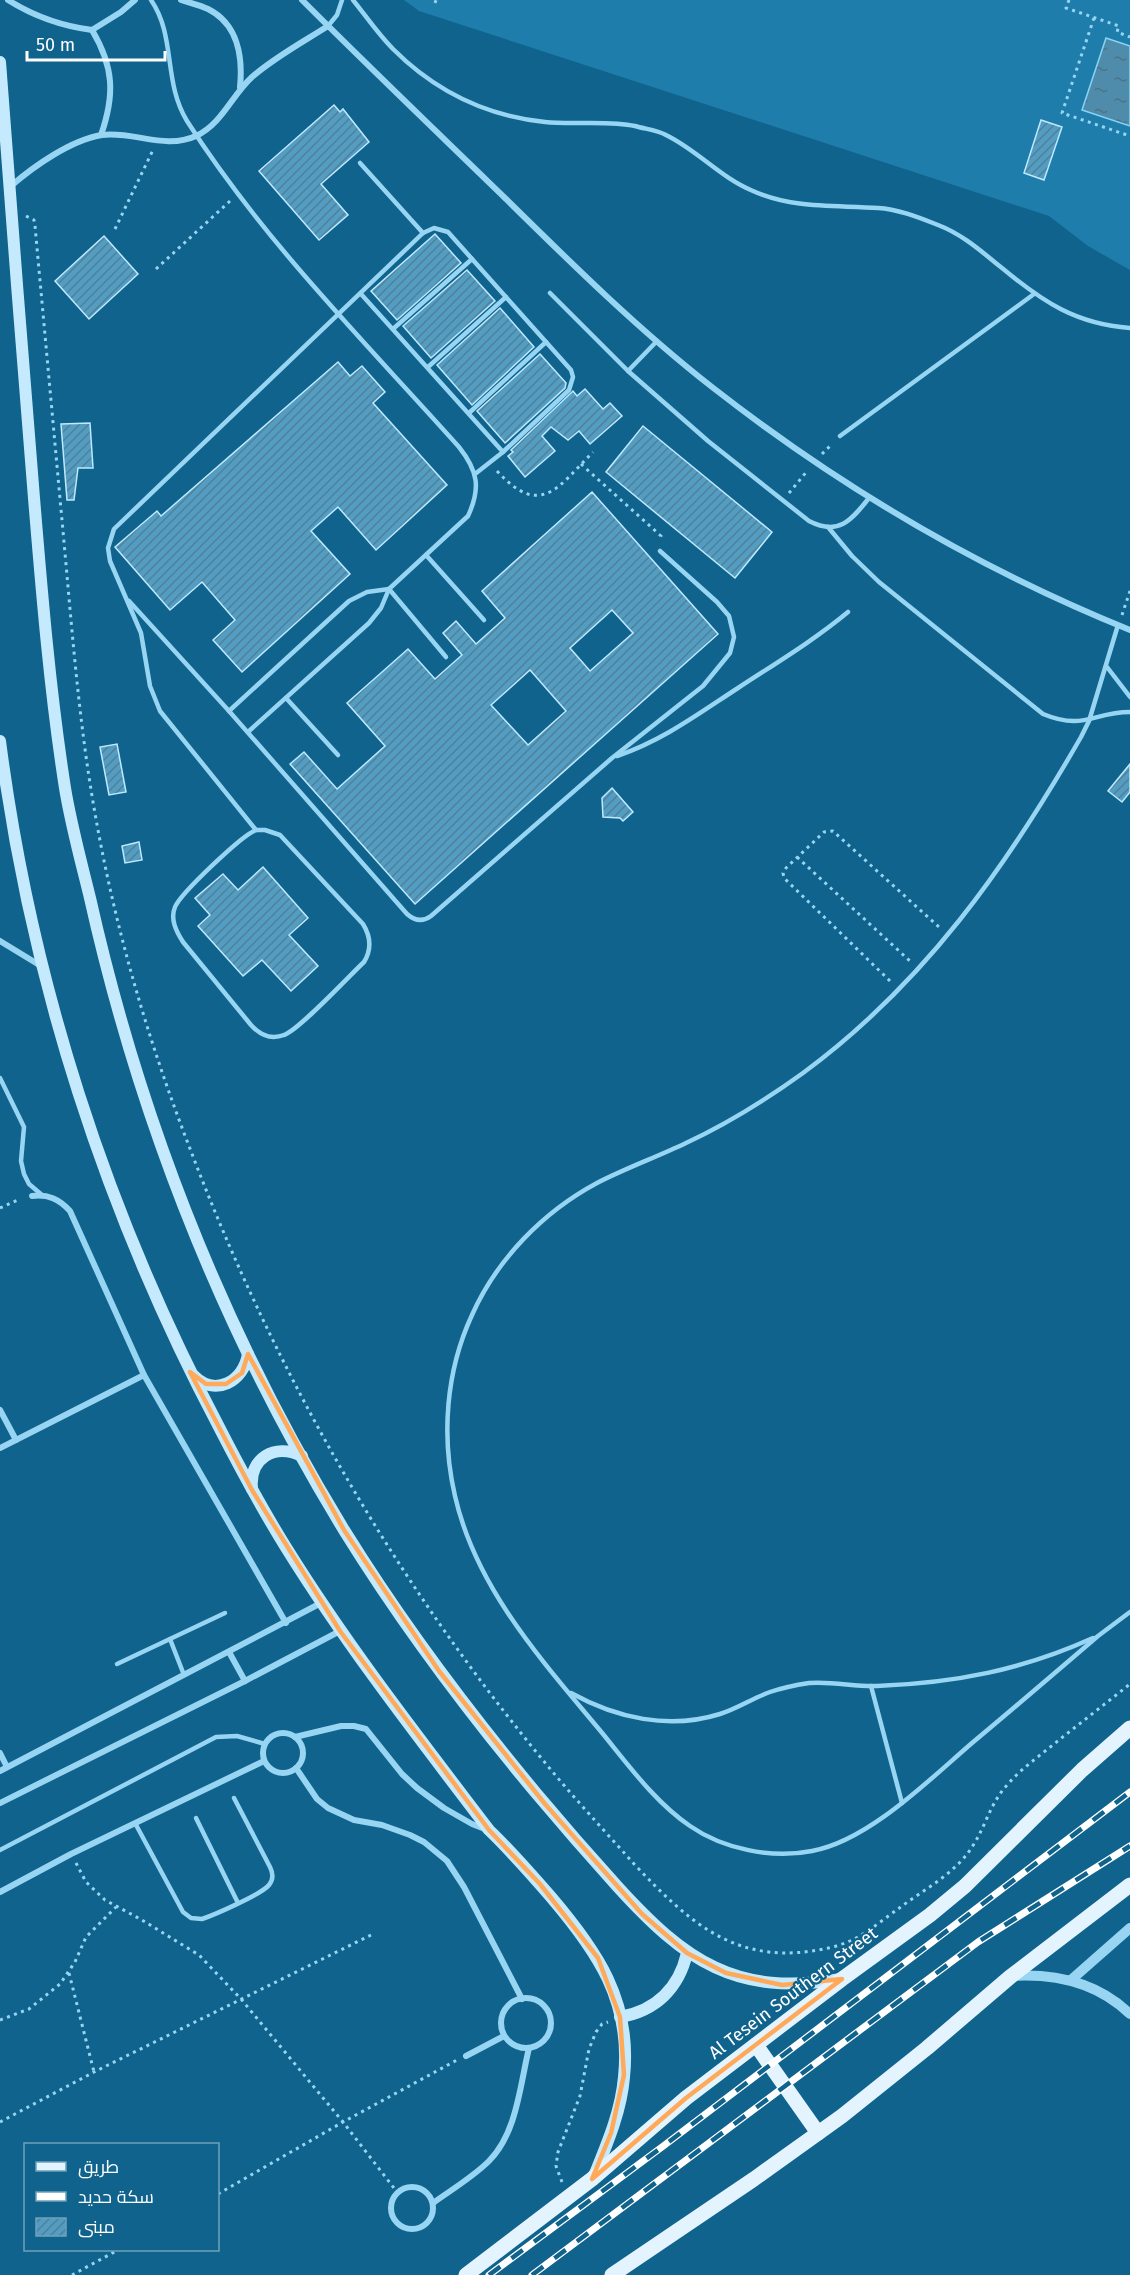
<svg xmlns="http://www.w3.org/2000/svg" width="1130" height="2275" viewBox="0 0 1130 2275" font-family="'Fira Sans',Cairo,sans-serif">
<style>
.pitch{fill:#1e7dab}
.water{fill:url(#water-ripples);stroke:#88d4f7;stroke-width:1.5}
.building{fill:url(#building-hatch);stroke:#bee9fe;stroke-width:1.5;fill-rule:evenodd}
.lines{fill:none;stroke-linecap:round;stroke-linejoin:round}
.path{stroke:#97d5f3;stroke-width:3;stroke-dasharray:3 4.5;stroke-linecap:butt}
.service{stroke:#97d5f3;stroke-width:4.5}
.minor{stroke:#97d5f3;stroke-width:6}
.tertiary{stroke:#97d5f3;stroke-width:10}
.secondary{stroke:#c6eafd;stroke-width:12}
.primary{stroke:#e3f4ff;stroke-width:15}
.rail-casing{stroke:#fff;stroke-width:7}
.rail{stroke:#0f638d;stroke-width:4.5;stroke-dasharray:14;stroke-linecap:butt}
.marked{fill:none;stroke:#ffa959;stroke-width:4.5;stroke-linejoin:round}
.labels{text-anchor:middle;stroke-width:4.5;stroke-linejoin:round;paint-order:stroke}
.street-label{font-size:18px;fill:#fff;stroke:#0f638d}
</style>
<defs>
<pattern id="water-ripples" width="26" height="14" patternUnits="userSpaceOnUse" patternTransform="scale(1.5)"><rect width="26" height="14" fill="#4f8cab"/><path d="M2 4q2-2 4 0t4 0M15 11q2-2 4 0t4 0" fill="none" stroke="#4e7285"/></pattern>
<pattern id="building-hatch" width="6" height="6" patternUnits="userSpaceOnUse" patternTransform="scale(1.5)"><rect width="6" height="6" fill="#529dc1"/><path d="M-1 1l2-2M0 6l6-6M5 7l2-2" fill="none" stroke="#508198"/></pattern>
</defs>
<rect width="100%" height="100%" fill="#0f638d"/>
<polygon class="pitch" points="404,0 1130,0 1130,270 1088,246 1049,216 419,11"/>
<polygon class="water" points="1106,38 1130,46 1130,126 1082,110"/>
<g class="building">
<polygon points="334,105 340,112 343,109 369,142 321,184 348,215 319,240 259,171"/>
<polygon points="1041,120 1062,127 1044,180 1024,173"/>
<polygon points="435,234 461,263 397,320 371,291"/>
<polygon points="104,236 138,274 89,319 55,281"/>
<polygon points="467,270 495,301 431,358 403,326"/>
<polygon points="500,308 534,347 472,405 437,365"/>
<polygon points="540,354 566,383 565,388 505,443 477,411"/>
<polygon points="338,362 350,376 362,366 385,392 373,403 447,485 376,550 338,507 311,531 350,574 242,672 213,640 235,620 202,582 170,610 115,547 157,511 161,516"/>
<polygon points="585,389 603,409 610,403 622,416 590,444 579,431 568,440 551,427 542,436 555,451 525,477 508,456 513,452 511,450 573,391 577,396"/>
<polygon points="90,423 93,468 78,468 74,500 67,500 61,424"/>
<polygon points="643,426 772,532 735,578 606,472"/>
<path d="M592,492L718,634L415,904L290,764L304,752L337,789L385,746L347,703L408,649L435,679L462,655L443,633L456,621L476,644L505,618L482,591ZM612,610L633,633L590,671L570,648ZM530,670L566,711L528,745L491,705Z"/>
<polygon points="117,744 126,792 109,795 100,747"/>
<polygon points="1130,764 1130,792 1122,802 1108,791"/>
<polygon points="612,788 633,812 623,821 620,818 603,817 602,798"/>
<polygon points="139,842 142,860 125,863 122,846"/>
<polygon points="263,867 308,918 289,935 318,966 291,991 262,960 243,976 198,926 210,915 195,898 223,874 238,890"/>
</g>
<g class="lines">
<g class="path">
<polyline points="1069,0 1066,8 1119,26 1117,32 1130,37"/>
<polyline points="435,3 436,0"/>
<polyline points="1094,18 1062,113 1130,136"/>
<path d="M26,216L34,220L35,226C45,335 55,444 65,553C73,642 80,731 96,819C116,931 148,1040 189,1146C277,1379 401,1593 562,1783C586,1811 611,1838 635,1865C686,1919 732,1963 812,1951C827,1949 844,1945 858,1937C872,1929 885,1918 898,1909C923,1890 955,1874 972,1847C986,1826 990,1803 1008,1784C1021,1769 1038,1757 1054,1744C1079,1724 1105,1704 1130,1684"/>
<polyline points="115,229 153,150"/>
<polyline points="156,269 230,201"/>
<polyline points="822,454 832,444"/>
<polyline points="581,464 661,536 658,539"/>
<path d="M497,471C541,519 558,487 593,452"/>
<polyline points="789,493 808,470"/>
<polyline points="1122,615 1130,591"/>
<polyline points="797,857 911,962"/>
<polyline points="890,981 784,878 783,873 786,868 824,832 833,831 940,928"/>
<polyline points="0,1208 20,1199"/>
<polyline points="76,1863 86,1882 105,1900 142,1920 199,1955 241,1999 343,2122 397,2192"/>
<polyline points="69,1973 94,2072"/>
<polyline points="0,2020 29,2009 60,1984 75,1962 86,1937 116,1907"/>
<polyline points="0,2122 94,2072 375,1933"/>
<polyline points="562,2182 556,2166 558,2152 580,2096 589,2049 596,2032 602,2024 608,2022"/>
<polyline points="218,2194 343,2122 457,2060"/>
<polyline points="72,2275 118,2250"/>
</g>
<g class="service">
<path d="M151,0C176,36 163,82 187,121C263,240 365,342 459,447C478,471 481,488 468,516L389,589L381,608L369,623L248,732"/>
<path d="M353,0C366,16 378,34 393,49C435,91 487,116 545,122C574,125 608,120 635,126C645,129 657,130 666,135C697,150 721,178 753,191C793,209 835,205 878,208C898,209 920,218 938,225C962,234 982,252 1002,268C1043,302 1076,324 1130,328"/>
<polyline points="328,26 337,15 342,0"/>
<polyline points="360,163 423,233"/>
<path d="M550,293L628,371L708,441L809,521C838,536 851,521 869,498"/>
<polyline points="361,294 503,452"/>
<polyline points="393,329 472,259"/>
<polyline points="428,367 506,297"/>
<polyline points="628,371 657,341"/>
<polyline points="469,413 546,342"/>
<polyline points="840,436 1034,294"/>
<path d="M828,527L852,556L879,582L1043,714C1084,731 1093,712 1130,712"/>
<polyline points="426,555 484,620"/>
<polyline points="389,589 446,657"/>
<path d="M129,601L229,711L407,914C415,921 423,922 431,916L612,758L703,686L730,653L734,637L729,616L717,602L660,551"/>
<path d="M1118,625L1089,721L1081,737C1007,866 924,984 803,1073C767,1099 727,1124 686,1143C657,1157 626,1168 597,1183C543,1212 497,1259 472,1315C446,1371 441,1436 455,1496C476,1589 544,1663 603,1734C629,1766 656,1803 690,1826C723,1849 772,1859 812,1851C868,1841 929,1780 972,1743C1014,1708 1056,1672 1098,1636L1130,1612"/>
<polyline points="1107,667 1130,697"/>
<polyline points="286,698 338,755"/>
<polyline points="229,711 349,601 367,592 389,589"/>
<path d="M617,756C662,741 698,714 738,688C776,663 813,641 848,612"/>
<polyline points="256,830 160,711 150,686 141,633 110,561 108,548 114,529 423,233 434,228 448,232 571,370 573,377 569,390 503,452 475,474"/>
<path d="M256,830H265L280,835L363,924C371,937 372,949 364,962C349,976 299,1030 284,1035C271,1040 260,1035 251,1025L183,942C176,931 170,919 175,907C181,893 242,835 256,830Z"/>
<polyline points="0,1078 24,1127 21,1161 24,1174 29,1184 42,1195"/>
<polyline points="170,1639 184,1675"/>
<polyline points="117,1664 225,1613"/>
<polyline points="871,1686 902,1803"/>
<path d="M571,1693C616,1718 669,1730 720,1714C737,1709 753,1698 770,1692C782,1688 796,1685 809,1683C833,1681 855,1687 877,1686C955,1683 1022,1670 1093,1638"/>
<polyline points="196,1818 238,1903"/>
<path d="M135,1823L183,1912L191,1918L202,1919C214,1915 262,1894 269,1885C274,1879 273,1873 270,1867L234,1798"/>
<polyline points="0,1850 216,1737 237,1736 265,1744"/>
</g>
<g class="minor">
<path d="M8,0C35,17 61,26 92,30L121,12L135,0"/>
<path d="M181,0C190,3 200,5 208,9C238,24 243,57 240,87"/>
<path d="M302,0C369,67 438,133 506,199C572,264 639,330 712,387C840,487 979,569 1130,630"/>
<path d="M92,30C114,67 115,95 101,135"/>
<path d="M11,186C34,166 71,140 102,135C134,131 165,150 196,136C222,124 232,95 252,77C275,57 303,42 328,26"/>
<polyline points="0,941 41,966"/>
<path d="M32,1196C48,1194 59,1199 70,1211L144,1375L286,1623"/>
<polyline points="0,1410 16,1440"/>
<polyline points="0,1448 144,1375"/>
<polyline points="229,1652 245,1681"/>
<circle cx="283" cy="1753" r="20"/>
<polyline points="295,1737 341,1726 354,1726 366,1729 402,1774 417,1788 444,1808 472,1824 485,1829"/>
<polyline points="0,1753 7,1767"/>
<polyline points="296,1768 317,1799 328,1808 354,1820 382,1825 410,1835 424,1842 447,1861 464,1887 522,1999"/>
<polyline points="0,1771 321,1603"/>
<polyline points="0,1803 245,1681 340,1631"/>
<polyline points="0,1892 71,1854 264,1761"/>
<circle cx="526" cy="2023" r="25"/>
<polyline points="466,2056 504,2036"/>
<circle cx="412" cy="2208" r="21"/>
<path d="M433,2203C451,2190 473,2177 489,2161C517,2133 520,2085 529,2048"/>
</g>
<g class="tertiary">
<path d="M1010,1976C1055,1973 1097,1982 1130,2014"/>
<polyline points="1071,1980 1130,1928"/>
</g>
<g class="secondary">
<path d="M0,62C11,207 22,353 34,498C42,595 50,692 65,788C71,825 81,861 90,898C140,1121 225,1335 344,1530C401,1622 466,1709 536,1793C562,1824 589,1855 617,1886C685,1961 736,1997 841,1979"/>
<path d="M0,741C31,981 106,1213 219,1427C240,1468 262,1509 287,1549C348,1647 419,1738 489,1830C511,1851 531,1874 551,1897C597,1951 632,2001 624,2077C621,2112 607,2144 594,2176"/>
<path d="M193,1375C215,1398 244,1381 248,1354"/>
<path d="M252,1489C249,1458 274,1443 302,1456"/>
<path d="M620,2017C656,2011 679,1988 687,1953"/>
</g>
<g class="primary">
<polyline points="756,2045 818,2133"/>
<polyline points="466,2275 592,2179 686,2098 842,1979 930,1915 965,1886 1082,1770 1130,1728"/>
<polyline points="612,2275 754,2179 842,2116 927,2048 1010,1977 1130,1885"/>
</g>
<defs>
<g id="rail">
<polyline points="489,2275 662,2147 1130,1792"/>
<polyline points="532,2275 978,1942 1130,1846"/>
</g>
</defs>
<use href="#rail" class="rail-casing"/>
<use href="#rail" class="rail"/>
</g>
<path class="marked" d="M248,1354L344,1530L439,1671L545,1804L642,1914L687,1953L726,1973L782,1985L842,1979L686,2098L592,2179L611,2133L624,2075L620,2017L598,1958L540,1884L489,1830L340,1631L252,1490L190,1372L206,1384H226L242,1373Z"/>
<g class="labels">
<g class="street-label">
<text transform="translate(793 1993) rotate(-37)" y="6">Al Tesein Southern Street</text>
</g>
</g>
<rect x="24" y="2143" width="195" height="108" fill="#0f638d" stroke="#6fa1bb" stroke-width="1.5"/>
<rect x="36" y="2162" width="30" height="9" fill="#e3f4ff" stroke="#6fa1bb" stroke-width="1.5"/>
<text x="78" y="2173" font-size="18" fill="#ffffff">طريق</text>
<rect x="36" y="2192" width="30" height="9" fill="#ffffff" stroke="#6fa1bb" stroke-width="1.5"/>
<text x="78" y="2203" font-size="18" fill="#ffffff">سكة حديد</text>
<rect x="36" y="2218" width="30" height="18" fill="url(#building-hatch)" stroke="#6fa1bb" stroke-width="1.5"/>
<text x="78" y="2233" font-size="18" fill="#ffffff">مبنى</text>
<path d="M27 51v9h138v-9" fill="none" stroke="#ffffff" stroke-width="3"/>
<text x="36" y="51" font-size="18" fill="#ffffff" stroke="#0f638d" stroke-width="4.5" paint-order="stroke">50 m</text>
</svg>
